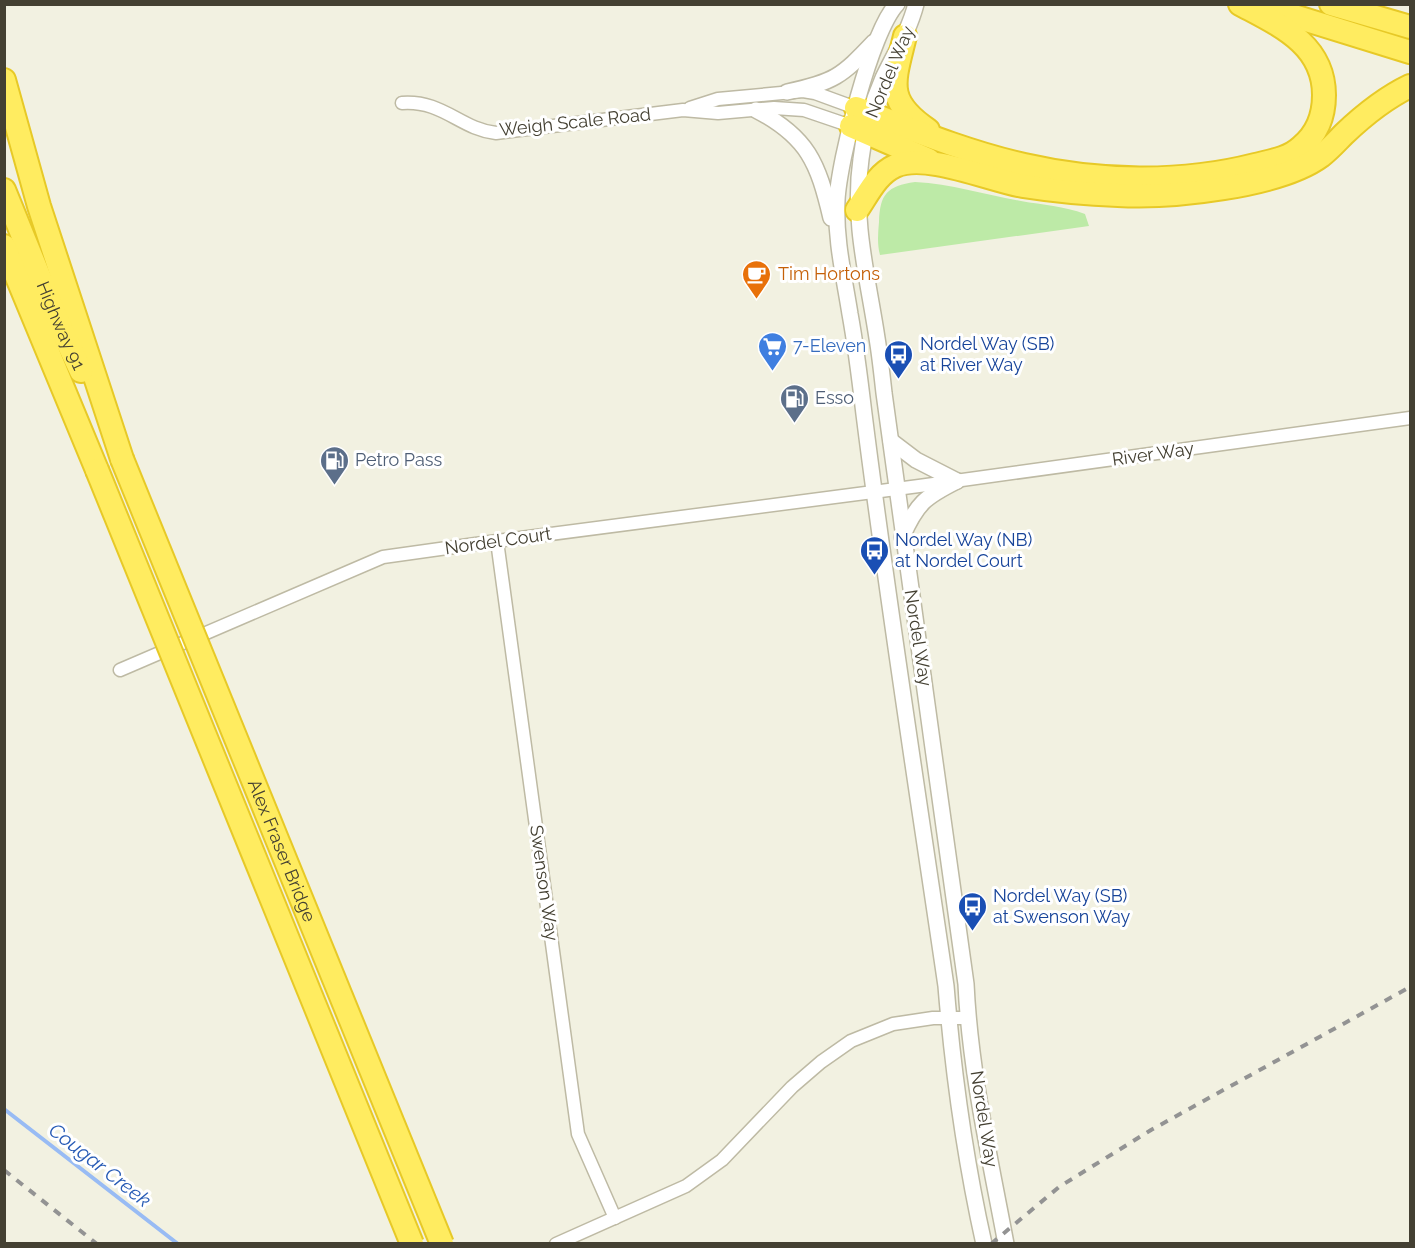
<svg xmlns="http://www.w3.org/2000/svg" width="1415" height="1248" viewBox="0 0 1415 1248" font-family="Raleway,sans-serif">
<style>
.green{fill:#bdeaa7}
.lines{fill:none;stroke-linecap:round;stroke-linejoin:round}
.stream{stroke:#98bbf4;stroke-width:4}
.minor-casing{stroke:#bebaa4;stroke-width:15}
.tertiary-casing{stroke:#bebaa4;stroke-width:18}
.motorway-casing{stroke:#e7c927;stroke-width:26}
.minor{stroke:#fff;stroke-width:12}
.tertiary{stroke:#fff;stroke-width:15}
.motorway{stroke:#ffec60;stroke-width:22}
.rail{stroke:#939393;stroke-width:4;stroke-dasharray:8 8;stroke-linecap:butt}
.motorway-bridge-casing{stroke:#e7c927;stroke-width:26;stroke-linecap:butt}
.motorway-bridge{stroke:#ffec60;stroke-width:22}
.labels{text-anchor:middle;stroke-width:6;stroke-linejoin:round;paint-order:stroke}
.street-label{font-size:18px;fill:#444032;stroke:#fff}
.food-label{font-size:18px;fill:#c56008;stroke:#fff;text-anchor:start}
.transit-label{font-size:18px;fill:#164399;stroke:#fff;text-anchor:start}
.shop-label{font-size:18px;fill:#366cbe;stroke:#fff;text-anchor:start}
.service-label{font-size:18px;fill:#4e5e75;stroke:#fff;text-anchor:start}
.water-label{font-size:20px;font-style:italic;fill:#265ab5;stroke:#fff}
</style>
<rect width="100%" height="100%" fill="#f2f1e1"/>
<path class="green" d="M915,182C952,184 986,195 1021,201C1043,205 1064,206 1085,214L1089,226L880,255C877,244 878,233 879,222C880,194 887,186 915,182Z"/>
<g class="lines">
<polyline class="stream" points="4,1109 178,1244"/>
<defs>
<g id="minor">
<path d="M402,103C443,100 460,129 496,133L683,110L718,113L774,108L804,110L851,126"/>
<polyline points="690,108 718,99 803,91 815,93 856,108"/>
<polyline points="497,541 578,1134 615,1218"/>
<polyline points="120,670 383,557 497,541 919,486 1410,418"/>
<polyline points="556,1244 686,1186 722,1160 792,1087 821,1062 851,1041 893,1024 933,1018 968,1018"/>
</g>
<g id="tertiary">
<path d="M897,4C871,31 839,161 837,200C835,239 844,276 850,314C856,347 860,380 864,414C888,605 918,795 946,986C953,1072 965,1159 984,1244"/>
<path d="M916,4C909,31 895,53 883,78C872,103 864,132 861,159C852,221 868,278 877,338C880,356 882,375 884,393C910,590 939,787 966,984C970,1071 990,1158 1006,1244"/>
<path d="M787,92C834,82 841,77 874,42"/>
<path d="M756,110C808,137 818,163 831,218"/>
<polyline points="891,441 916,460 957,481"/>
<path d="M902,537C917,503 925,497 957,481"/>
</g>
<g id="motorway">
<polyline points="1331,4 1410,27"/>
<polyline points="1268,8 1410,52"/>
<path d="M905,36C894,82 884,100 928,130"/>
<polyline points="4,80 39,206 122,459"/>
<path d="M856,108C911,129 966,152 1024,165C1098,182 1181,184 1255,165C1271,161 1288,159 1301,147C1317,134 1324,116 1324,95C1324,44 1279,25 1240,4"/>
<polyline points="851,126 929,160"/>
<path id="s1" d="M4,190L58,322L81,371"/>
<path d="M857,210C868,194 877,174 895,166C926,152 989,180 1023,186C1055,191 1087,194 1118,195C1170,198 1279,187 1321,156C1330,149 1337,141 1344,134C1365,114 1385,98 1410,86"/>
<polyline points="4,246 97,470"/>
</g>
</defs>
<use href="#minor" class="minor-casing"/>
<use href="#tertiary" class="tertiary-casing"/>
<use href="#motorway" class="motorway-casing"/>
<use href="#minor" class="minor"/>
<use href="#tertiary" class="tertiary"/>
<use href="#motorway" class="motorway"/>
<g class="rail">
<polyline points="4,1170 97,1244"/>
<polyline points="991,1244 1059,1187 1151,1130 1410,987"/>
</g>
<defs>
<g id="motorway-bridge">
<path id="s2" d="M122,459L442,1244"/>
<polyline points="97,470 412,1244"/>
</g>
</defs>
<use href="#motorway-bridge" class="motorway-bridge-casing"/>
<use href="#motorway-bridge" class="motorway-bridge"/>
</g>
<defs>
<symbol id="cafe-pin" viewBox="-11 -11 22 30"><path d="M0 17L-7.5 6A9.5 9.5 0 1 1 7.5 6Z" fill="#e8710a" stroke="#fff"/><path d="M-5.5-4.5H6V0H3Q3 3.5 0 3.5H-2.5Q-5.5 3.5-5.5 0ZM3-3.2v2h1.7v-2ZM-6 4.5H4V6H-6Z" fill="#fff"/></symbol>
<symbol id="supermarket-pin" viewBox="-11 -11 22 30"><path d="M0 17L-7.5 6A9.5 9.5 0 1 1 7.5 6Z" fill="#3f7fe0" stroke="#fff"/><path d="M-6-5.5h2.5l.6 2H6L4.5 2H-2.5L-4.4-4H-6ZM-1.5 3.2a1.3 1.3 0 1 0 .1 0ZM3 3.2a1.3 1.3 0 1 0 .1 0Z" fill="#fff"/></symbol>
<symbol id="bus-pin" viewBox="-11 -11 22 30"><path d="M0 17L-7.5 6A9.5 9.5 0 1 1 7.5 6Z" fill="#1a4fb4" stroke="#fff"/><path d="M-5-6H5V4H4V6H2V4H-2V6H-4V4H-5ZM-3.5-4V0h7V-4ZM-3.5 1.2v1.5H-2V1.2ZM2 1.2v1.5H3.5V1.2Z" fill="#fff"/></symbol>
<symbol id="fuel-pin" viewBox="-11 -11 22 30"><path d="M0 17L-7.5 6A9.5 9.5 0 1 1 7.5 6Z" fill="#5c6f8a" stroke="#fff"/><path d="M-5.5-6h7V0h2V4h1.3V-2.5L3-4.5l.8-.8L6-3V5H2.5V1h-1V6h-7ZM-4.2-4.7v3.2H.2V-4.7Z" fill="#fff"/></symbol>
</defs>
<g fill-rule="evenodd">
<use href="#cafe-pin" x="740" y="258" width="33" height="45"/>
<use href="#supermarket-pin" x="756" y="330" width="33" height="45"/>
<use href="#bus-pin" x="882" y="338" width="33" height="45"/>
<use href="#fuel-pin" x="778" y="382" width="33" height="45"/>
<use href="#fuel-pin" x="318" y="444" width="33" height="45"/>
<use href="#bus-pin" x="858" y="534" width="33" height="45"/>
<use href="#bus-pin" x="956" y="890" width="33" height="45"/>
</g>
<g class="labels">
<g class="street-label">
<text transform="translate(890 72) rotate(-67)" y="6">Nordel Way</text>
<text transform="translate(575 122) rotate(-6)" y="6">Weigh Scale Road</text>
<text dy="6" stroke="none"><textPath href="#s1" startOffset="147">Highway 91</textPath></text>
<text transform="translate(1153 454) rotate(-8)" y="6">River Way</text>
<text transform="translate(498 541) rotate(-8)" y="6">Nordel Court</text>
<text transform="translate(918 638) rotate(81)" y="6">Nordel Way</text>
<text dy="6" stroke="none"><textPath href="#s2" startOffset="423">Alex Fraser Bridge</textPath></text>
<text transform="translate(544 883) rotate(82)" y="6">Swenson Way</text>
<text transform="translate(984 1119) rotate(81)" y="6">Nordel Way</text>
</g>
<g class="food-label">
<text x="778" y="280">Tim Hortons</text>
</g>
<g class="transit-label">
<text x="920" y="350">Nordel Way (SB)<tspan x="920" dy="21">at River Way</tspan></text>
<text x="895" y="546">Nordel Way (NB)<tspan x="895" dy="21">at Nordel Court</tspan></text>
<text x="993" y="902">Nordel Way (SB)<tspan x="993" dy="21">at Swenson Way</tspan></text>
</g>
<g class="shop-label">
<text x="793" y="352">7-Eleven</text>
</g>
<g class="service-label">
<text x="815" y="404">Esso</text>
<text x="355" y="466">Petro Pass</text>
</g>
<g class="water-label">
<text transform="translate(100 1165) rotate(38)" y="7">Cougar Creek</text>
</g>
</g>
<rect width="1415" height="1248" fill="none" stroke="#444032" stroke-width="12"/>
</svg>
